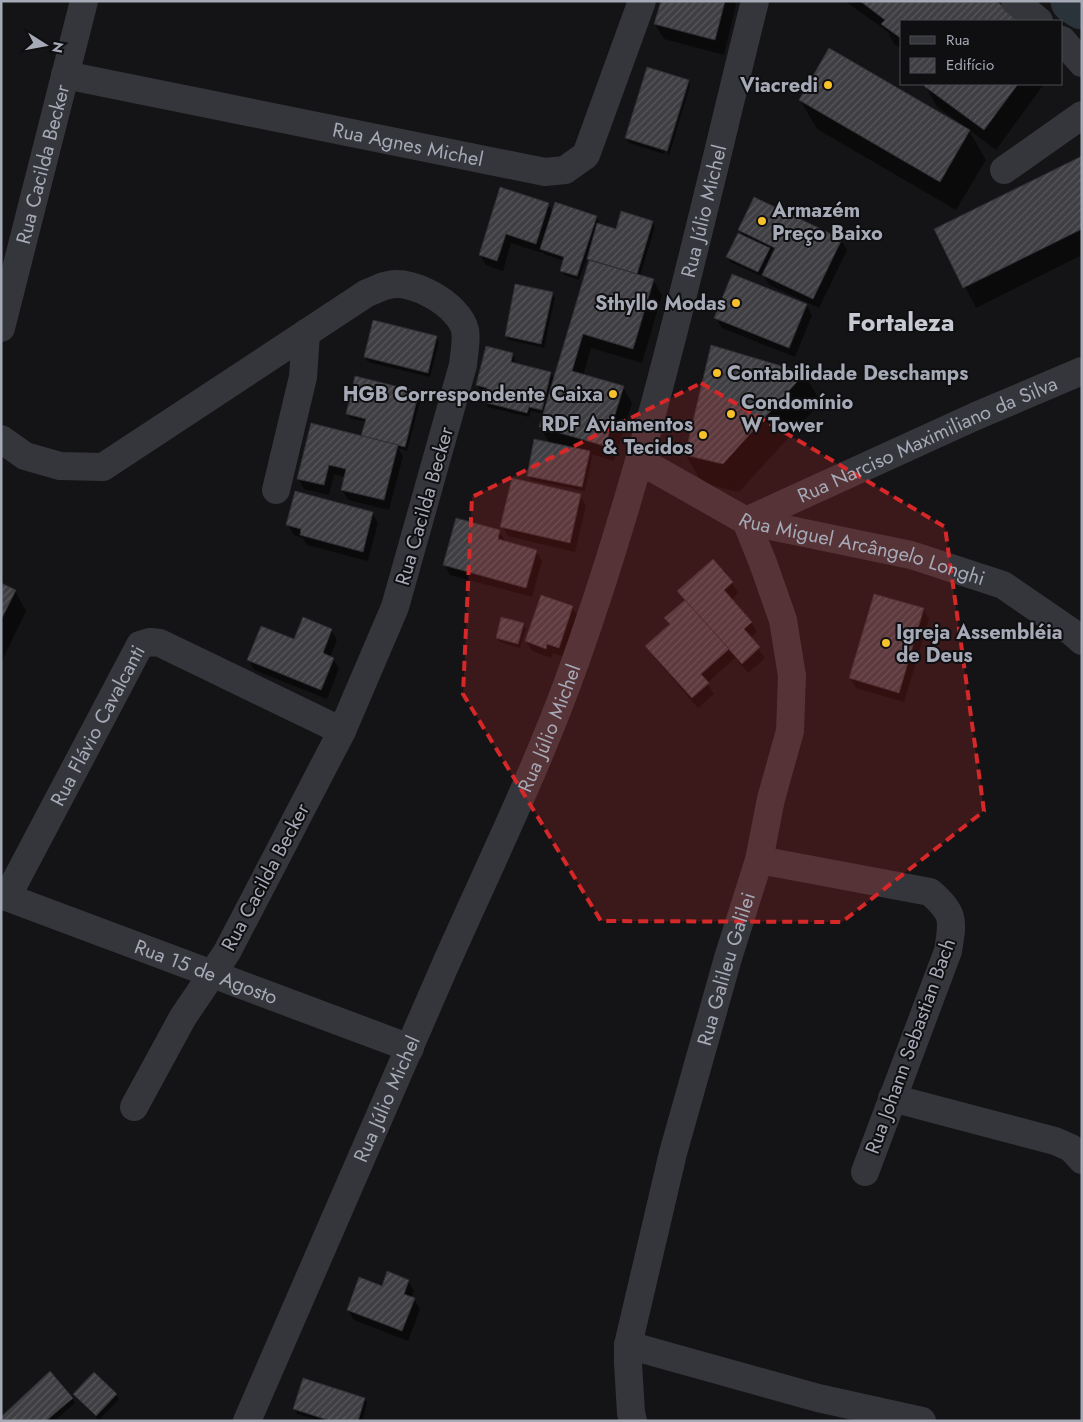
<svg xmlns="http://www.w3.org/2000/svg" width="1083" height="1422" viewBox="0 0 1083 1422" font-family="Jost,sans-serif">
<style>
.shadow{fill:#0007}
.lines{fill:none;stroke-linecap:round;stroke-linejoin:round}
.river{stroke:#2a323a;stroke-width:45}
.building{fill:url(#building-hatch);stroke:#2f2e32}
.minor{stroke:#35363b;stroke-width:28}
.marked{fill:#d62828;fill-opacity:0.2;stroke:#d62828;stroke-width:4;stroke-dasharray:10 6;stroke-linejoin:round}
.poi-dot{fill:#f7c12c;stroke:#0f0f11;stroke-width:2}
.labels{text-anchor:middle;stroke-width:4;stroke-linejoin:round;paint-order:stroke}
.poi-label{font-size:20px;font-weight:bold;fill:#a6aab7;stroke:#0f0f11;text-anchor:end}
.street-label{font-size:20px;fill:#a6aab7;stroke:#0f0f11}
.district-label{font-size:25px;font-weight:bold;fill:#c7c9d3;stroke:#0f0f11}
</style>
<defs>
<pattern id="building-hatch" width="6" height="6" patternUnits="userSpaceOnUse" patternTransform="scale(1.25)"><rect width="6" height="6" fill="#3f3f43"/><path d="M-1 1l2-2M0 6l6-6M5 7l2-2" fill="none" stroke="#58585c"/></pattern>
</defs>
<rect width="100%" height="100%" fill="#141416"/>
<g class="shadow">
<polygon points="662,1 734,1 736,5 724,55 664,39 655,24"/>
<polygon points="845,1 994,1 1021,21 902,21 902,49 894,44 888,32"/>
<polygon points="688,81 689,83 686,83 664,154 629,143 626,138"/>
<polygon points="689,83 690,86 669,155 667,155"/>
<polygon points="928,84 1044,84 996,150 968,129 986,160 956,210 817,129 800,100 963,128 964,126 937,107 926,87"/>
<polygon points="1082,157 1082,255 976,308 936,230"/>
<polygon points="501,189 548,204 553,213 596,217 599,221 598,225 617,230 652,222 655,227 640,276 653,280 662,295 642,363 591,348 583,376 623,387 632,403 614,461 591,454 592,457 585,491 531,480 528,475 550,444 540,427 544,414 531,411 529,417 488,407 485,402 488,392 480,390 477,385 512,354 515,358 514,364 551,373 554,380 590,262 587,257 579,280 564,275 561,270 564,261 544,254 542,251 542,253 511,243 503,271 486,265 480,255"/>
<polygon points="740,230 841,240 847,250 819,308 769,285 762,273 761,276 730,262 728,257 744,237"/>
<polygon points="552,293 555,298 544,348 509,340 506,336"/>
<polygon points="806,305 812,315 795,357 722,328 716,318"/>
<polygon points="436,337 439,342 430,377 368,362 365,357"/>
<polygon points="712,346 804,374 821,402 739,492 702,483 686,455"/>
<polygon points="418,393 421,398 407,451 398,448 403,456 389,510 348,500 342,490 345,477 334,474 329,495 304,489 298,478 362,437 366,422 350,418 347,413"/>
<polygon points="580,495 586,506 575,552 508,536 502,526"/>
<polygon points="372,513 378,523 368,561 307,545 303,538 294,535 288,525"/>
<polygon points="499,531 505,541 536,551 542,561 532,597 450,575 445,565"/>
<polygon points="713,561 732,583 738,593 731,600 751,622 757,632 750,638 765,658 748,673 735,658 707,683 714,694 698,708 653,656 647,646 670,625 666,618 685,601 679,592"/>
<polygon points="1,585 15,591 26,611 1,663"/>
<polygon points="572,607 578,617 564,657 553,653 551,658 532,651 526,641"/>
<polygon points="923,609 929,619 904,702 856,688 850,678"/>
<polygon points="523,624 526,629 520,648 500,642 497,637"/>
<polygon points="331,630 337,640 330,657 333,659 339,669 327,699 254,670 249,660 294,641"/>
<polygon points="408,1281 414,1291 411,1298 414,1299 420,1309 408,1341 354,1320 348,1310 383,1288"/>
<polygon points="94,1374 116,1395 119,1399 99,1420 77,1399 74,1394"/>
<polygon points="72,1398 75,1403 54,1421 1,1421"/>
<polygon points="364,1399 367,1403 362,1421 321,1421 297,1414 295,1409"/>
</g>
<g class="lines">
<polyline class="river" points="1073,1 1082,7"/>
</g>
<g class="building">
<polygon points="661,1 725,1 715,40 654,24"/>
<polygon points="860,1 996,1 1023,21 902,21 902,39 881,24 885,20"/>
<polygon points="829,48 970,130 940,182 799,100"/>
<polygon points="647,67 689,80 667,151 625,138"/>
<polygon points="926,84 1018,84 984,130 924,86"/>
<polygon points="1082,156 1082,229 963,288 934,229"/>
<polygon points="500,187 549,203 536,244 506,234 497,261 479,255"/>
<polygon points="754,197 842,239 813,299 762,275 775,248 738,230"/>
<polygon points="555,202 597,216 577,276 560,271 564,257 540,249"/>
<polygon points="621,211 653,221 637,274 587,259 597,223 616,229"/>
<polygon points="738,233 770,248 758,272 726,257"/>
<polygon points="589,260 654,279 633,349 583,334 572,371 624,386 605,446 539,427"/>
<polygon points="732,274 807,304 789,348 714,318"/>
<polygon points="515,284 553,292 541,344 505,336"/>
<polygon points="373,320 437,336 428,373 364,357"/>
<polygon points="711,345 805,373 723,464 685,455"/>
<polygon points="486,346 513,353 511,362 551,372 542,410 529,407 527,413 483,402 487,388 476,385"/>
<polygon points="355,376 419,392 405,447 361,436 366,419 346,414"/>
<polygon points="311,423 398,445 384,500 341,490 346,469 329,465 324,485 297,479"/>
<polygon points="534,439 590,451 582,487 527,476"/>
<polygon points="512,478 581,494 570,543 500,527"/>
<polygon points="295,491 373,512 363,552 300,535 301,529 286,525"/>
<polygon points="456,518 500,530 498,539 537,550 526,588 443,565"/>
<polygon points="713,559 733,582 724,590 752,622 744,629 760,647 742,664 677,591"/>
<polygon points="1,583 16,590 1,620"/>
<polygon points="874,594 924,608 899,693 849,678"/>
<polygon points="541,595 573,606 559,648 547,644 546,649 525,641"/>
<polygon points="685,600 729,649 701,674 709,683 692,698 645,646 670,624 664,618"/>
<polygon points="303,617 332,629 323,653 334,658 321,690 247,660 261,626 294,639"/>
<polygon points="501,617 524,623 518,644 496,638"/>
<polygon points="387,1271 409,1280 404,1294 415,1298 402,1331 347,1310 359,1277 382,1286"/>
<polygon points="50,1371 73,1398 46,1421 1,1421 1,1417"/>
<polygon points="94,1372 117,1394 96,1416 73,1394"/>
<polygon points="303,1378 365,1398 358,1421 331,1421 293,1409"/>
</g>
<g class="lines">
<g class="minor">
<polyline points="1015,1 1039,21"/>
<polyline points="1062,40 1082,63"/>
<path id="s1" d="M65,75L545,172L565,170L586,155L642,1"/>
<polyline points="1004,170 1082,115"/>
<path id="s2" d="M1,328L84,1"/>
<path d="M1,439L25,456L60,466L103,467L367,293C374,291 381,286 389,285C413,279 459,305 465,330C467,340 464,354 463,365L395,607L342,731L227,952L183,1017L134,1107"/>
<path id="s3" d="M639,462L658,471L746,521L911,555L1003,585L1073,633L1082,641"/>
<polyline points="276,490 303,377 306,333"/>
<path d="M759,860L930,892C955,914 953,920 948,951L865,1172"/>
<path id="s4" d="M1,895L410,1048"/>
<path id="s5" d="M7,897L140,645L150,642L160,643L342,731"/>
<polyline points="892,1098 1055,1141 1071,1148 1082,1160"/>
<polyline points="628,1345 818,1398 922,1421"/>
<path id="s6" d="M247,1421C312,1269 378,1118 444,968C486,873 532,779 568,682C649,461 698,229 755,1"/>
<path id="s7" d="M633,1421L631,1413L628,1363V1345L673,1153L728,958L759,860L771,799L790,731L792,676L783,620L763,563L746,521L976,416L1082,371"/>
</g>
</g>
<path class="marked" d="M701,383L945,527L984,811L842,922L601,921L463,694L472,497Z"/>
<g class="poi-dot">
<circle cx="828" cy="85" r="5"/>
<circle cx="762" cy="221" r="5"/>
<circle cx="736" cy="303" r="5"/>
<circle cx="717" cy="373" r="5"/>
<circle cx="613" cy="394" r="5"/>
<circle cx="731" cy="414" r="5"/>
<circle cx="703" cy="435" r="5"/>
<circle cx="886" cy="643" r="5"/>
</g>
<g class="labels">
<g class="poi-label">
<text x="818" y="92">Viacredi</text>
<text x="772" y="217" text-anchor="start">Armazém<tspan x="772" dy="23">Preço Baixo</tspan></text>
<text x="726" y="310">Sthyllo Modas</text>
<text x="727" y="380" text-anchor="start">Contabilidade Deschamps</text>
<text x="603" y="401">HGB Correspondente Caixa</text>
<text x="741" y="409" text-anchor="start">Condomínio<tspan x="741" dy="23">W Tower</tspan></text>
<text x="693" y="431">RDF Aviamentos<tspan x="693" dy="23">&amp; Tecidos</tspan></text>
<text x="896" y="639" text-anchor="start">Igreja Assembléia<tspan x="896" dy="23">de Deus</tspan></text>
</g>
<g class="street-label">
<text dy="7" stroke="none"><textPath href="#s1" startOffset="350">Rua Agnes Michel</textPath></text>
<text dy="7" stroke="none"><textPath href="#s2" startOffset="169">Rua Cacilda Becker</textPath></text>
<text dy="7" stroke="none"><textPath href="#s6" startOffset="1296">Rua Júlio Michel</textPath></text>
<text dy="7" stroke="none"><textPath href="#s7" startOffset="1128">Rua Narciso Maximiliano da Silva</textPath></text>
<text transform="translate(424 506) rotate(-74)" y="7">Rua Cacilda Becker</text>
<text dy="7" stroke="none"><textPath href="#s3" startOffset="242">Rua Miguel Arcângelo Longhi</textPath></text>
<text dy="7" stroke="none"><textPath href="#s6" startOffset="756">Rua Júlio Michel</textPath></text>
<text dy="7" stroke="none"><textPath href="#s5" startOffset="194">Rua Flávio Cavalcanti</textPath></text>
<text transform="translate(265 877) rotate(-62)" y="7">Rua Cacilda Becker</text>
<text dy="7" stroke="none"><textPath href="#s7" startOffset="465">Rua Galileu Galilei</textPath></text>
<text dy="7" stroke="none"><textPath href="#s4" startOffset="219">Rua 15 de Agosto</textPath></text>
<text transform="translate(910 1046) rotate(-70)" y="7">Rua Johann Sebastian Bach</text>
<text dy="7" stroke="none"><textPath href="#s6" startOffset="351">Rua Júlio Michel</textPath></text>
</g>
<g class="district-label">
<text x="901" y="331">Fortaleza</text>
</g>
</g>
<rect width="1083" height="1422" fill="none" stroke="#a6aab7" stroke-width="5"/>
<rect x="900" y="20" width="162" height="65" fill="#0f0f11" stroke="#4b4d53"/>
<rect x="910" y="36" width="25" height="8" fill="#35363b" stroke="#4b4d53"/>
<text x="946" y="45" font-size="15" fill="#a6aab7">Rua</text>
<rect x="910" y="58" width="25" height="15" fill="url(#building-hatch)" stroke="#4b4d53"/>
<text x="946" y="70" font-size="15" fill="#a6aab7">Edifício</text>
<g transform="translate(45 45) rotate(101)" stroke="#0f0f11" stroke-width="4" paint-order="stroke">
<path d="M0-4L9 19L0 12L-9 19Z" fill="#a6aab7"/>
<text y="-8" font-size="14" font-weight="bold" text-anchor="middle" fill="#a6aab7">N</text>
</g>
</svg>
